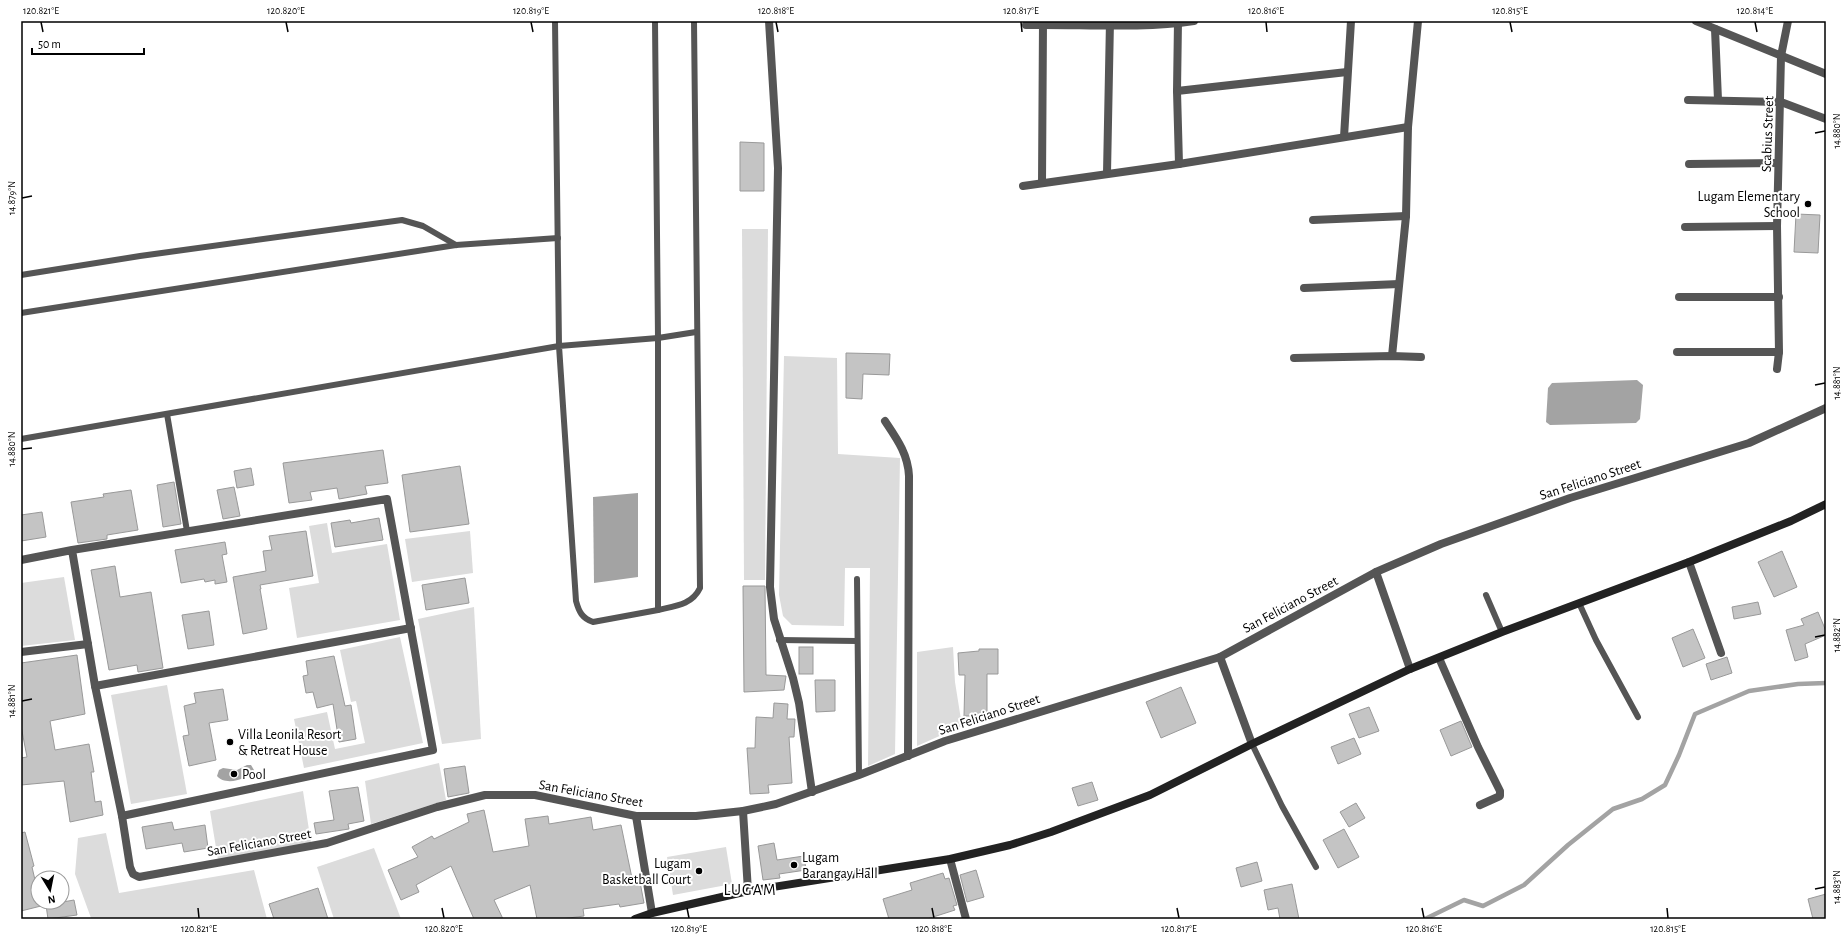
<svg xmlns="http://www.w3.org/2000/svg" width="1847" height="940" viewBox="0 0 1847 940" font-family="'Alegreya Sans',sans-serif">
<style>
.green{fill:#dcdcdc}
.water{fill:#a3a3a3}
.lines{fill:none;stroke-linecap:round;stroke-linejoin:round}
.stream{stroke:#a3a3a3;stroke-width:4.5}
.building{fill:#c4c4c4;stroke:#999}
.lane{stroke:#555;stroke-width:6}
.street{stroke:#555;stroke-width:8}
.secondary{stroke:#222;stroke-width:8}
.ticks{fill:none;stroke:#000;stroke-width:1.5}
.poi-dot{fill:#000;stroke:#fff;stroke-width:1.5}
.labels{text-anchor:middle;stroke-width:4;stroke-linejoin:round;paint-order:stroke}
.street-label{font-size:14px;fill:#000;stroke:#fff}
.poi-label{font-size:14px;fill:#000;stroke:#fff;text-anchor:start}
.quarter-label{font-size:16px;letter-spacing:1px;fill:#000;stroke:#fff}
.neatline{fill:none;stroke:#000;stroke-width:1.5}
.ticks-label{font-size:10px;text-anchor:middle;fill:#000}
</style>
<rect width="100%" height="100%" fill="#fff"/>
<g class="green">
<polygon points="742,229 768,229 765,580 744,580"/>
<polygon points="784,356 837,358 838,454 900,458 895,754 868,766 870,568 845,568 844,626 792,625 783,616 779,595"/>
<polygon points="327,523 332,553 387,544 400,620 297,638 289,588 319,583 309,526"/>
<polygon points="470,531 473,573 412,582 405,539"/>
<polygon points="64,577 75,640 21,646 21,583"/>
<polygon points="474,607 481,739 442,744 418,619"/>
<polygon points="400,637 423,743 304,768 294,719 327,712 335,749 365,743 356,701 351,702 340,650"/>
<polygon points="953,647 955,682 962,726 917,746 917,652"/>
<polygon points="167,685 187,794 131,804 111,695"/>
<polygon points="439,763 446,800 371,824 365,781"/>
<polygon points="303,791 311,843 218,860 210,811"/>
<polygon points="106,833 119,893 254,870 267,919 89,919 91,918 75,874 78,838"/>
<polygon points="726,847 732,884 673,895 667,857"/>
<polygon points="374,848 401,919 334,919 317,867"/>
</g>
<g class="water">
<polygon points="1637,380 1643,385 1640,419 1636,423 1550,425 1546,422 1548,388 1552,383"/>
<polygon points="638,493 638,577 594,583 593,497"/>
<path d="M247,765H251L254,770C247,780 225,786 217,776L219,770L223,768L237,770Z"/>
</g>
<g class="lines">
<polyline class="stream" points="1425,919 1464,900 1483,906 1524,885 1568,845 1613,809 1642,799 1665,785 1679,755 1695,714 1749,691 1798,684 1826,683"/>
</g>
<g class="building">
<polygon points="740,142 764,143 764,191 740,191"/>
<polygon points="1796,214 1820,215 1818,253 1794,252"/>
<polygon points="846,353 890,354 889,375 863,374 862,399 846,398"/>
<polygon points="383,450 388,483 365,486 367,494 339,499 337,488 310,492 312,500 289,503 283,463"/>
<polygon points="460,466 469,524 410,532 402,475"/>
<polygon points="251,468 254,485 237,488 234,471"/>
<polygon points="174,482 181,524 163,527 157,485"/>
<polygon points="234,487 240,516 223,519 217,490"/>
<polygon points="131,490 138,530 107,535 107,539 78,543 71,502 104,497 103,494"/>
<polygon points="42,512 46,537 21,541 21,515"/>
<polygon points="379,518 383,540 335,547 331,523 350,520 351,523"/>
<polygon points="306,531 313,576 260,585 261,589 260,589 267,629 243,634 233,577 266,571 263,551 272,550 269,536"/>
<polygon points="225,542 227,554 222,555 227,582 215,584 215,580 205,582 204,579 181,583 175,550"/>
<polygon points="1782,551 1797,587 1774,597 1758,562"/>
<polygon points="115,566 120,597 151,592 163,668 138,672 137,665 109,670 91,570"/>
<polygon points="465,578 469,603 426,610 422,585"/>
<polygon points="743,586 765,586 766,675 786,676 784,690 744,692"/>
<polygon points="1758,602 1761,614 1734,619 1732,607"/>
<polygon points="209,611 214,645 188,649 182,615"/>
<polygon points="1818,612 1826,631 1826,635 1805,644 1808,657 1795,661 1786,630 1804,625 1801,619"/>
<polygon points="1693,629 1705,658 1683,667 1672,638"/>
<rect x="799" y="647" width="14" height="27"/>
<polygon points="979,649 998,649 998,674 987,674 987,716 964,716 965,675 959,675 958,653 979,651"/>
<polygon points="77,655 85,714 50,721 55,750 89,744 94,772 91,772 95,802 101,801 103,815 70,822 64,781 21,785 21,758 27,757 21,726 21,663"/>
<polygon points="334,656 345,706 351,705 356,739 339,742 333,704 317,708 313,692 306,693 303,676 308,675 306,661"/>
<polygon points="1727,657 1732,673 1711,680 1706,664"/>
<polygon points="815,680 835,680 835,711 816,712"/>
<polygon points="1181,687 1196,723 1161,738 1146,702"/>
<polygon points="223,689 228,720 209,723 216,760 189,766 183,736 189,735 184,706 196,703 194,693"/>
<polygon points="774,703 788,704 787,719 795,719 794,737 789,737 792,783 768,785 769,793 750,794 747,748 755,748 756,717 773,718"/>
<polygon points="1369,707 1379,731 1359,738 1349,714"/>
<polygon points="1461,721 1472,747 1451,756 1440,730"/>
<polygon points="1354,738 1361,754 1338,764 1331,747"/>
<polygon points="465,766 469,793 448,797 444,769"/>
<polygon points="1092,782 1098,800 1078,806 1072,788"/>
<polygon points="358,787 364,821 348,824 349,829 316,834 314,823 334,820 329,791"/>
<polygon points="1356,803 1365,818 1349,827 1340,812"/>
<polygon points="484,810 493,852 529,846 525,819 548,816 549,824 591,817 593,830 621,825 633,883 640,882 644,903 620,907 619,904 583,909 584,916 561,919 537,919 530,885 494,900 503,919 474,919 451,866 416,885 419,892 401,900 388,870 418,857 412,847 432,836 434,839 469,822 467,814"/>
<polygon points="172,822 174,830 205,825 208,848 184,852 182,843 146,849 142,827"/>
<polygon points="1344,829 1359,857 1338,868 1323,840"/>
<polygon points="25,832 34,866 32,867 38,893 38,902 40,902 41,906 21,911 21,833"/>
<polygon points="774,843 777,860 804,856 806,870 779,874 780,878 763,880 758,846"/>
<polygon points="1257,862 1262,881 1241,887 1236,868"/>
<polygon points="976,870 984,897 967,902 960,875"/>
<polygon points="943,873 945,879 949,878 957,905 953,906 955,910 927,919 889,919 883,899 912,890 910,883"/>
<polygon points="1292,884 1299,919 1280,919 1278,908 1268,910 1264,890"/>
<polygon points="318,888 328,919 274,919 269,904"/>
<polygon points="1826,894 1826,919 1813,919 1808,899"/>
<polygon points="74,900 77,915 48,919 46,905"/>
</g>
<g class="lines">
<g class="lane">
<path d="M655,21L658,338V610C675,606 692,605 700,588L694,21"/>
<polyline points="21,275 140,256 402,220 423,226 456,245"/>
<polyline points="21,313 456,245 558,238"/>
<polyline points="167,414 187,531"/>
<polyline points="21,439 559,346 555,21"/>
<polyline points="857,579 859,775"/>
<polyline points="1486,595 1502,632"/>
<polyline points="1579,603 1596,640 1638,717"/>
<path d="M658,610L593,622C582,618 579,612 576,601L559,346L658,338L696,332"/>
<polyline points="779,640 857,641"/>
<polyline points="1252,744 1282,806 1316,867"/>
</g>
<g class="street">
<polyline points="769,21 778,168 770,587 774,619 793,678 799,703 812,792"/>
<polyline points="1178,21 1177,91 1179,164"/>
<polyline points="1696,21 1826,74"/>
<path d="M1026,25C1082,24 1139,29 1194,21"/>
<polyline points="1715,29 1718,100"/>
<polyline points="1177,91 1347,72"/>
<polyline points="1688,100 1781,102 1826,119"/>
<polyline points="1344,137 1351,21"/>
<polyline points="1689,164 1778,163"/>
<polyline points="1107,173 1110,21"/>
<polyline points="1042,183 1043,21"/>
<polyline points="1023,186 1179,164 1408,127"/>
<polyline points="1313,220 1406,216"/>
<polyline points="1685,227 1777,226"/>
<polyline points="1304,288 1399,284"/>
<polyline points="1679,297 1779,297"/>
<polyline points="1677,352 1779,352"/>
<polyline points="1392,356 1406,216 1408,127 1418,21"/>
<polyline points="1294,358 1392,356 1421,357"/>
<polyline points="1777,369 1779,352 1777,226 1781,56 1788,21"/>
<path d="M885,421C897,439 908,454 909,476L908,756"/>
<polyline points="21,560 72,550 387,499 433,750 122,816 95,686 72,550"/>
<polyline points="1689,562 1721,653"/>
<polyline points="1376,572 1410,669"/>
<polyline points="21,652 88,644"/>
<polyline points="1220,657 1252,744"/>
<polyline points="1439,658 1478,747 1500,791 1500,796 1480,805"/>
<polyline points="95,686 411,628"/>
<polyline points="743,811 748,891"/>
<polyline points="122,816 130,867 133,874 139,877 327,843 437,807 485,795 535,795 636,816 696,816 743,811 776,804 859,775 945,741 1220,657 1376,572 1441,544 1570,498 1749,443 1826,408"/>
<polyline points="636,816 652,913"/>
<polyline points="950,859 966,919"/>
</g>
<polyline class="secondary" points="635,919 652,913 748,891 950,859 1010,845 1051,832 1150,795 1252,744 1410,669 1502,632 1689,562 1791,521 1826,504"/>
</g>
<path class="ticks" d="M41,22L43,32M286,22L288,32M531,22L533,32M776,22L778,32M1021,22L1022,32M1266,22L1267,32M1510,22L1512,32M1755,22L1757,32M1815,133L1825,131M22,198L32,196M1815,385L1825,383M22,449L32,448M1815,637L1825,635M22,701L32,699M1815,889L1825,887M198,908L199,918M442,908L444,918M687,908L689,918M932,908L934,918M1177,908L1179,918M1422,908L1424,918M1667,908L1668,918"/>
<g class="poi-dot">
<circle cx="1808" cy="204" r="4"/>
<circle cx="230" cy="742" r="4"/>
<circle cx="234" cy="774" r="4"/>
<circle cx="794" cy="865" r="4"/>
<circle cx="699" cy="871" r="4"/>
</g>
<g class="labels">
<g class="street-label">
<text transform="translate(1767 134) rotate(-88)" y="5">Scabius Street</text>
<text transform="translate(1590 479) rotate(-18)" y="5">San Feliciano Street</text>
<text transform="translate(1290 604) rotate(-28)" y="5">San Feliciano Street</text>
<text transform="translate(989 714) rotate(-18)" y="5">San Feliciano Street</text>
<text transform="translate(591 793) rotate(10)" y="5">San Feliciano Street</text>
<text transform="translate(259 842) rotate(-10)" y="5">San Feliciano Street</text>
</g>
<g class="poi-label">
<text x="1800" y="201" text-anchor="end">Lugam Elementary<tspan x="1800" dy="16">School</tspan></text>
<text x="238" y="739">Villa Leonila Resort<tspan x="238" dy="16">&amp; Retreat House</tspan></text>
<text x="242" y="779">Pool</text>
<text x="802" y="862">Lugam<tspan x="802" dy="16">Barangay Hall</tspan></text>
<text x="691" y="868" text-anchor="end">Lugam<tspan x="691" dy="16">Basketball Court</tspan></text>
</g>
<g class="quarter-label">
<text x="750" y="895">LUGAM</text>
</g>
</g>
<rect width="1847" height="940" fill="none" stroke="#ffffff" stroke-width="44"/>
<g transform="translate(50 890) rotate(170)"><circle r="19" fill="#ffffff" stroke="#999999"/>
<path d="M0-3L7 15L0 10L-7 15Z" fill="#000000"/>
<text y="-6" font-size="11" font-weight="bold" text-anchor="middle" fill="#000000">N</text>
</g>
<path d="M32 48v6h112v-6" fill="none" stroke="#000000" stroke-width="2"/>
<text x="38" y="48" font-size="12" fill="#000000" stroke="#ffffff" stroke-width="3" paint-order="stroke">50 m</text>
<rect x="22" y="22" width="1803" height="896" class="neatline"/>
<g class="ticks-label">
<text x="41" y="14">120.821°E</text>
<text x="286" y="14">120.820°E</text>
<text x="531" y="14">120.819°E</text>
<text x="776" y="14">120.818°E</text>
<text x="1021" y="14">120.817°E</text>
<text x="1266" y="14">120.816°E</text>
<text x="1510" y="14">120.815°E</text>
<text x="1755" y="14">120.814°E</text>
<text transform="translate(1836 131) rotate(-90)" y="4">14.880°N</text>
<text transform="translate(11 198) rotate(-90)" y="4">14.879°N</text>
<text transform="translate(1836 383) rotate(-90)" y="4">14.881°N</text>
<text transform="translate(11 449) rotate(-90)" y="4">14.880°N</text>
<text transform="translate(1836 635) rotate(-90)" y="4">14.882°N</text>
<text transform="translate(11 701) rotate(-90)" y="4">14.881°N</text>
<text transform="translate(1836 887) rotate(-90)" y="4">14.883°N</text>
<text x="199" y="932">120.821°E</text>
<text x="444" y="932">120.820°E</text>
<text x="689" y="932">120.819°E</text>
<text x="934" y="932">120.818°E</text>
<text x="1179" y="932">120.817°E</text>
<text x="1424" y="932">120.816°E</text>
<text x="1668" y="932">120.815°E</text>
</g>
</svg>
